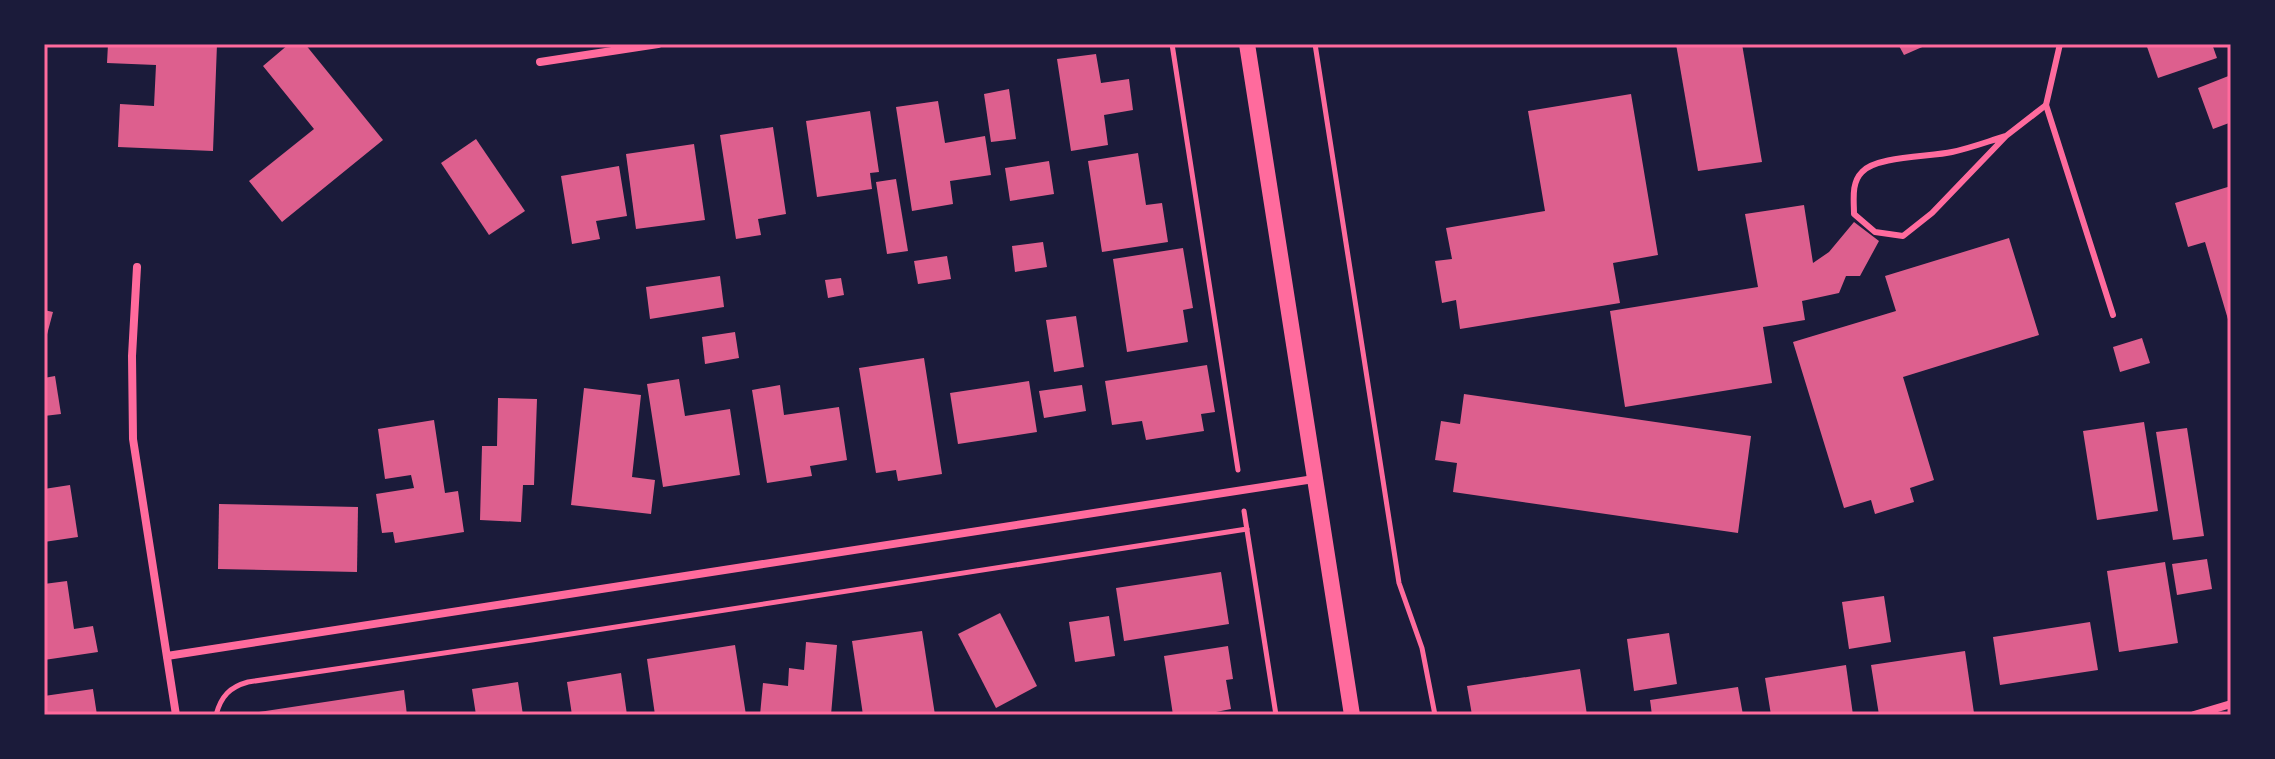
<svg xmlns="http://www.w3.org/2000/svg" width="2275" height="759" viewBox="0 0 2275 759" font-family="'Golos Text',sans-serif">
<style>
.building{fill:#dd5f8e}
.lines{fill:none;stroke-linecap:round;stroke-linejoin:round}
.path{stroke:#ff6b9d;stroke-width:5}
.service{stroke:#ff6b9d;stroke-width:6}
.minor{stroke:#ff6b9d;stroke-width:8}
.secondary{stroke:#ff6b9d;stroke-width:16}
.neatline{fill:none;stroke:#ff6b9d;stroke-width:3}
</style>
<rect width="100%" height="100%" fill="#1b1b3a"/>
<g class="building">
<polygon points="108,44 217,44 213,151 118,147 120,104 154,106 156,65 107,63"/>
<polygon points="289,44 305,44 383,140 282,222 249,181 314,129 263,66"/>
<polygon points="1676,44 1742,44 1762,162 1698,171"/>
<polygon points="1898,44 1929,44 1904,55"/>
<polygon points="2146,44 2212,44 2217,58 2158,78"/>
<polygon points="1096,54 1101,83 1129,79 1133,110 1104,115 1108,145 1071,151 1057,59"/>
<polygon points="2231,75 2231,129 2229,123 2213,129 2198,88"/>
<polygon points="1009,89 1016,139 991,142 984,94"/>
<polygon points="1631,94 1658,255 1613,263 1620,303 1460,329 1456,300 1442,303 1435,261 1452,259 1446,228 1545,211 1528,111"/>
<polygon points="938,101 945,143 985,136 991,175 950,181 953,204 912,211 896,107"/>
<polygon points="870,111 879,172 870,173 872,189 817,197 806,121"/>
<polygon points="773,127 786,214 758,219 761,235 736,239 720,135"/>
<polygon points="476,139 525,211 489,235 441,163"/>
<polygon points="694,144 705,220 636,229 626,154"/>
<polygon points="1138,153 1146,205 1162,203 1168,242 1102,252 1088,161"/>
<polygon points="1049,161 1054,194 1010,201 1005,168"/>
<polygon points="619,166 627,216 596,221 600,239 572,244 561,176"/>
<polygon points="896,179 908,251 887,254 876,182"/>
<polygon points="2231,186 2231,325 2230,326 2205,242 2188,247 2175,203"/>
<polygon points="1804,205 1813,263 1829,252 1854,222 1879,241 1860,276 1846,276 1839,293 1802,301 1805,320 1763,327 1772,383 1625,407 1610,311 1758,287 1745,214"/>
<polygon points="2009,238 2039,335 1903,377 1934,480 1910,488 1914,502 1875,514 1871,500 1844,508 1793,342 1896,311 1885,276"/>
<polygon points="1043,242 1047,267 1015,272 1012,246"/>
<polygon points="1183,248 1193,308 1183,310 1188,342 1127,352 1113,259"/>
<polygon points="947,256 951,279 918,284 914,261"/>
<polygon points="720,276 724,307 650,319 646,287"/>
<polygon points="841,278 844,295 828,298 825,280"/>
<polygon points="44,310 53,312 45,342 44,342"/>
<polygon points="1076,316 1084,367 1054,372 1046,320"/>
<polygon points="735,332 739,358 705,364 702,337"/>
<polygon points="2142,338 2150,363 2120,372 2113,347"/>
<polygon points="924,358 942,474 898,481 896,470 876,473 859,368"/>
<polygon points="1207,365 1215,412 1201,414 1204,431 1146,440 1142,421 1112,425 1105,381"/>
<polygon points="55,376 61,414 44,416 44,378"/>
<polygon points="679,379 685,416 730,409 740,475 663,487 647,384"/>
<polygon points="1029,381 1037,432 958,444 950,393"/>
<polygon points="780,385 784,415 839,407 847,460 810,466 812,476 767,483 752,390"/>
<polygon points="1082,385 1086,411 1044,418 1039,391"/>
<polygon points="584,388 641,395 632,477 655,480 651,514 571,505"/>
<polygon points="1464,394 1751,436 1738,533 1453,492 1457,463 1435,460 1441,421 1460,424"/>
<polygon points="498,398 537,399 534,485 523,485 521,522 480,520 482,446 497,446"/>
<polygon points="434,420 445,493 458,491 464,532 395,543 393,532 382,533 376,494 414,488 411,475 385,479 378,429"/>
<polygon points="2144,422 2158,511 2097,520 2083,431"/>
<polygon points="2187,428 2204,536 2173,540 2156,432"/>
<polygon points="70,485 78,537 44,542 44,489"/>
<polygon points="219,504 358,507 357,572 218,569"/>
<polygon points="2207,559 2212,589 2177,595 2172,564"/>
<polygon points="2165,562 2178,643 2119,652 2107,571"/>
<polygon points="1221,572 1229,624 1124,641 1116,588"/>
<polygon points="67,581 74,629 93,626 98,652 44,660 44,584"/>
<polygon points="1884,596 1891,642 1849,649 1842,602"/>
<polygon points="1000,613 1037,686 996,708 958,634"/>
<polygon points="1109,616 1115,656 1075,662 1069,622"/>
<polygon points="2090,622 2098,670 2000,685 1993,637"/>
<polygon points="922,631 935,715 863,715 852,641"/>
<polygon points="1669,633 1677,684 1634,691 1627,639"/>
<polygon points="806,642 837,645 831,715 760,715 763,683 788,686 789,668 804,670"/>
<polygon points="735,645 746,715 655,715 647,659"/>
<polygon points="1228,646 1233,679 1226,680 1231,709 1216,712 1217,715 1173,715 1164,656"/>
<polygon points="1965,651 1974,713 1962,715 1879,715 1871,665"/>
<polygon points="1846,665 1853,715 1771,715 1765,678"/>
<polygon points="1580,669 1587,715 1472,715 1467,686"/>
<polygon points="621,673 627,715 572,715 567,682"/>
<polygon points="518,682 523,715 476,715 472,689"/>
<polygon points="1738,687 1743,715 1652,715 1650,700"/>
<polygon points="93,689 97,715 44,715 44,696"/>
<polygon points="404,690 407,715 254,715 253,713"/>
</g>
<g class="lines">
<g class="path">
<polyline points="1172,44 1238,470"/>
<polyline points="1315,44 1399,583 1422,648 1435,715"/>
<polyline points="1244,511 1276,715"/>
<path d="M216,715C221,696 230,687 248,682L532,640L1247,529"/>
</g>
<g class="service">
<polyline points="2046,105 2113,315"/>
<path d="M2006,136C1989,141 1971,148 1952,152C1930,157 1876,156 1862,172C1851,183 1854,200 1854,214L1875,232L1903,236L1932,213L2006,136L2046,105L2060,44"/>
</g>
<g class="minor">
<polyline points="540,62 658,44"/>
<polyline points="137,267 132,356 133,439 176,715"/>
<polyline points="167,656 1314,479"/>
<polyline points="2194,715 2231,704"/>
</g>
<polyline class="secondary" points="1247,44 1352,715"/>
</g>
<rect width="2275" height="759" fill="none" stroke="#1b1b3a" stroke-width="92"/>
<rect x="46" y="46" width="2183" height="667" class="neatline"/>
</svg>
